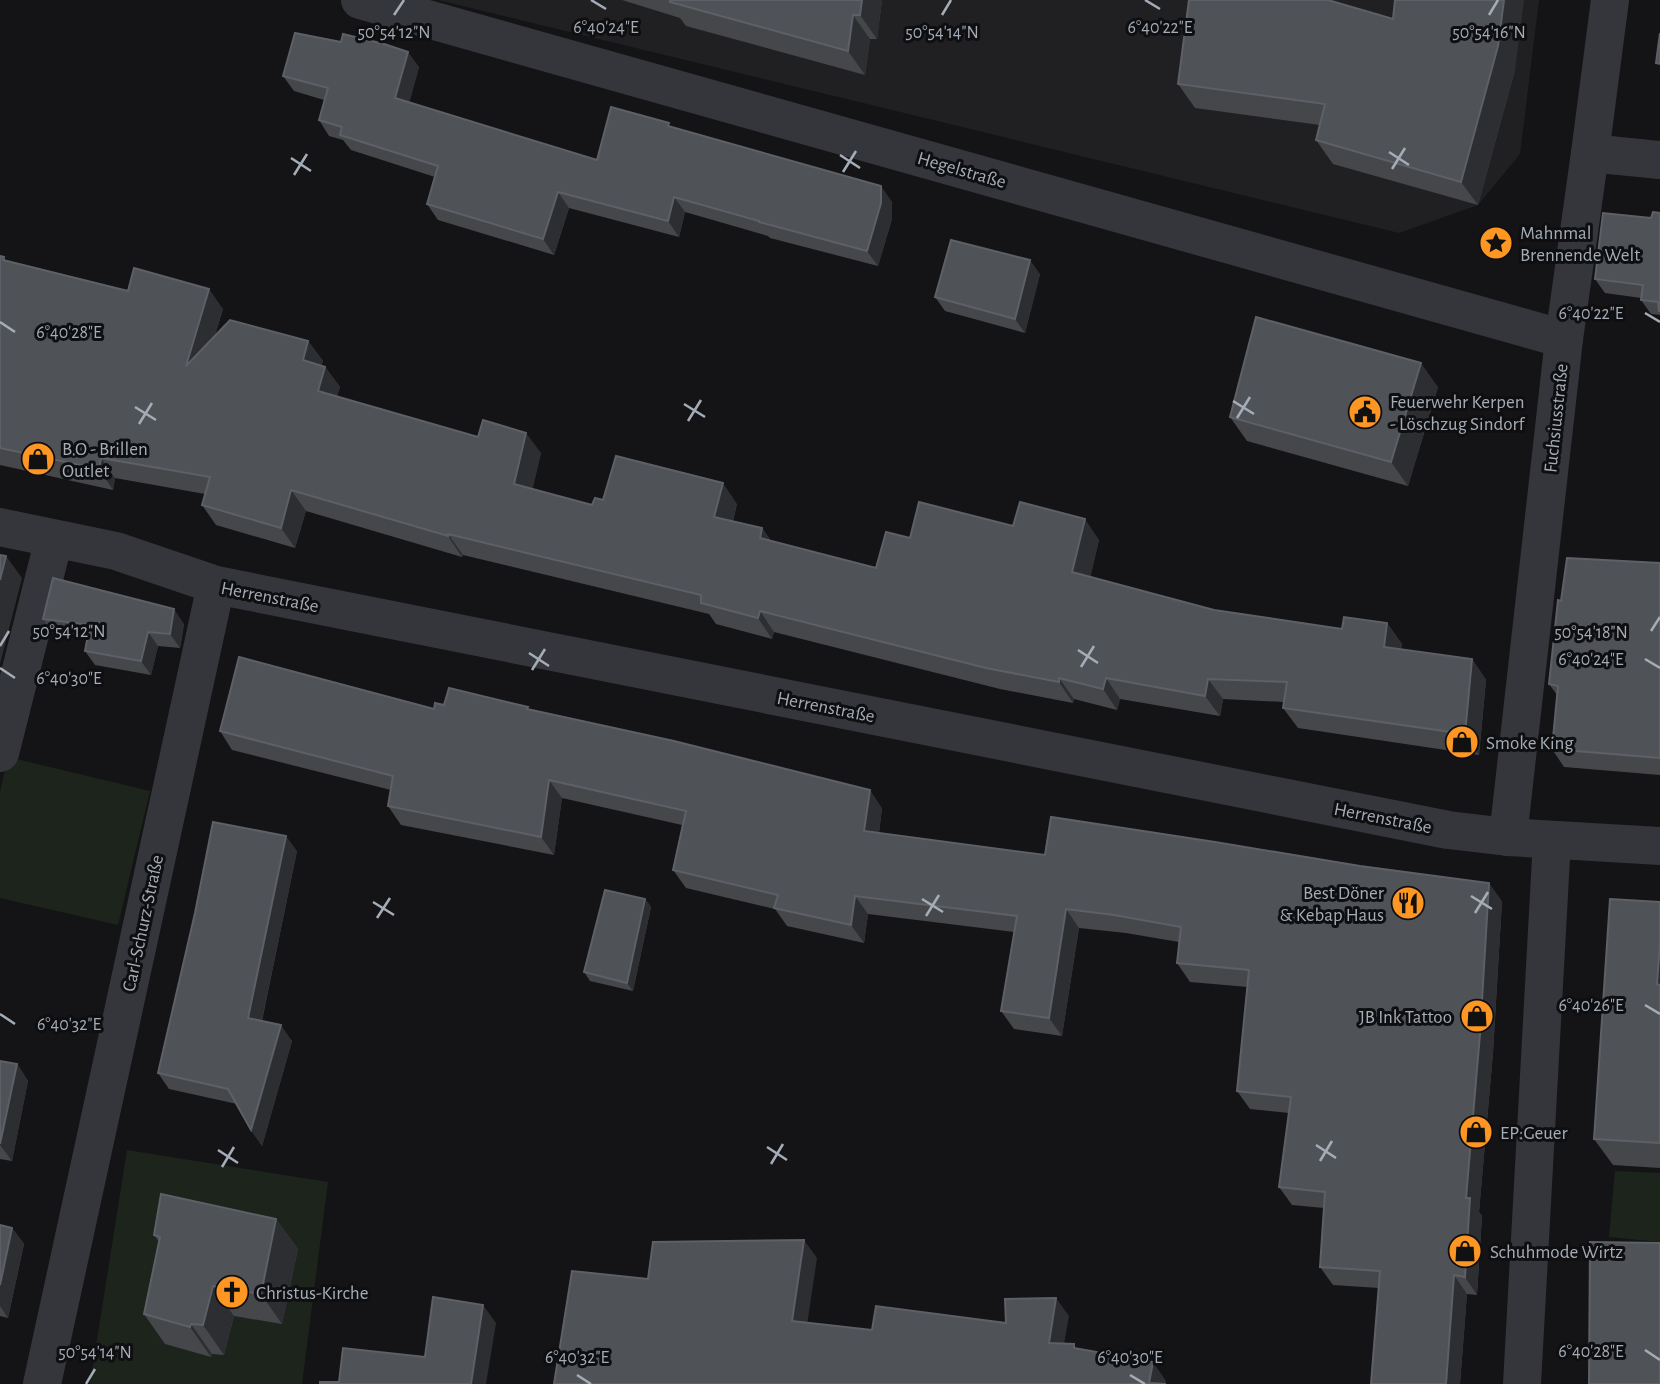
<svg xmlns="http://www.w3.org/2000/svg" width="1660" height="1384" viewBox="0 0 1660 1384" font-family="'Alegreya Sans',sans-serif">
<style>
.built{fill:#202023}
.green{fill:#1c241c}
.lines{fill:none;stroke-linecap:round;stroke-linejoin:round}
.minor{stroke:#34363b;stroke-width:38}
.wall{fill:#45474b}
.shaded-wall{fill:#2d2e31}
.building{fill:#4f5257;stroke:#5d6066;stroke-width:2}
.ticks{fill:none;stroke:#a4adb7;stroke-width:2.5}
.labels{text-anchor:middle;stroke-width:6;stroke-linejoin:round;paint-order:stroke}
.street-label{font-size:19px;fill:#a4adb7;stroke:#0f0f11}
.poi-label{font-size:19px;fill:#a4adb7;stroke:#0f0f11;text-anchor:start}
.ticks-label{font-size:18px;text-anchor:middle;fill:#a4adb7;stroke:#0f0f11;stroke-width:6;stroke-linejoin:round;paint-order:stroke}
</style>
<rect width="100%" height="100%" fill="#141416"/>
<polygon class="built" points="438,0 1539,0 1520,154 1478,205 1399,233"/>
<g class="green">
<polygon points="8,757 150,791 118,925 0,898 0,792"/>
<polygon points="127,1150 328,1182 302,1384 90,1384"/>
<polygon points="1615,1171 1660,1173 1660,1242 1609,1237"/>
</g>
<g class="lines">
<g class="minor">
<polyline points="360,0 1564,339"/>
<polyline points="1590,153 1660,160"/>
<polyline points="0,527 116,551 216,585 1448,830 1508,837 1660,846"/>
<polyline points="0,753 54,539"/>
<polyline points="1508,837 1564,339 1590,153 1610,0"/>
<polyline points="42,1384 216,585"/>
<polyline points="1522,1384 1552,840"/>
</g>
</g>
<g class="wall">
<polygon points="622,0 882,0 877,39 870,39 865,75 686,26 680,18"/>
<polygon points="419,67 409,103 597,160 672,127 892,202 892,219 878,266 770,238 768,236 685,212 679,237 569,208 554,255 438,220 427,204 435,177 351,150 343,140 329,136 319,120 324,100 294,91 283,76"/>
<polygon points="1515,70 1478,205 1333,164 1316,140 1320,125 1195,108 1178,84"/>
<polygon points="1660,213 1660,315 1651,314 1641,300 1641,298 1605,293 1595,279 1651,218"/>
<polygon points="0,256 4,257 6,261 128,291 223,309 215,335 308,341 323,361 321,366 325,367 340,387 337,396 478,437 541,453 532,489 592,505 603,500 737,504 733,521 762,528 771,541 876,568 910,538 1013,526 1099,540 1090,577 1214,610 1342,629 1387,623 1402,644 1401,649 1472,659 1486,680 1479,755 1298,728 1283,708 1284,702 1223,699 1220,716 1120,699 1117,710 1074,699 1073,703 1000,689 774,632 772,639 716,624 709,614 463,555 462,557 306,511 295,548 216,525 202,505 205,494 115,478 113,490 0,465"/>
<polygon points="1040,274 1025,333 945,311 935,297"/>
<polygon points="1438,387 1408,486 1247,441 1230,417"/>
<polygon points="1660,563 1660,775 1564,767 1552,749 1557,695 1549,684 1561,601"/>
<polygon points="43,619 184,624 180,648 158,646 151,675 95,665 85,651 88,637 53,633"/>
<polygon points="444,705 530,710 882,808 879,833 1045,855 1502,901 1493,1053 1479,1212 1482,1216 1477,1295 1467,1294 1460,1384 1371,1384 1379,1288 1333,1285 1320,1267 1324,1208 1292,1205 1279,1187 1289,1113 1250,1109 1237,1091 1248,987 1190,982 1177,963 1179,942 1126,933 1079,928 1062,1036 1014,1029 1001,1011 1014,932 868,914 864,943 787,926 775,909 686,888 673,870 682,825 562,798 554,855 401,825 388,806 391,790 232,750 220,731 434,709"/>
<polygon points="297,851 262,1021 292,1041 262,1146 251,1130 237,1104 169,1089 158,1073"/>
<polygon points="645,899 651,907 633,991 590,981 584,972"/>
<polygon points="1660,902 1660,1168 1613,1165 1594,1139"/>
<polygon points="0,1061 17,1064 28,1081 12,1161 0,1159"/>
<polygon points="276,1219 298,1249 282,1324 234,1316 224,1355 212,1354 211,1357 165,1344 144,1314 159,1242 154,1235"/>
<polygon points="0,1225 12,1228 24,1244 8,1318 0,1316"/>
</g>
<g class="shaded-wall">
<polygon points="862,0 882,0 877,39 860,15"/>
<polygon points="1504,0 1524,0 1515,70 1478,205 1461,182"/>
<polygon points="853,15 870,39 865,75 848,51"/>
<polygon points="408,52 419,67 406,114 395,98"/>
<polygon points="881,186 892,202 892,219 878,266 867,251"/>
<polygon points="558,192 569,208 554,255 543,239"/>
<polygon points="674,197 685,212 679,237 668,221"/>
<polygon points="1030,260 1040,274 1025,333 1015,319"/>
<polygon points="209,289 223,309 200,387 186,366"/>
<polygon points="308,341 323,361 317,381 303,360"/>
<polygon points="1421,363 1438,387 1408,486 1391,462"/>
<polygon points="325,367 340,387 333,411 318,391"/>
<polygon points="526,433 541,453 529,505 514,484"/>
<polygon points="101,458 115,478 113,490 99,469"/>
<polygon points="723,483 737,504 728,538 714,517"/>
<polygon points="291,490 306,511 295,548 281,528"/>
<polygon points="1085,519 1099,540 1087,593 1072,572"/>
<polygon points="762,528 776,549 760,538"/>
<polygon points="448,534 463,555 462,557 448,536"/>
<polygon points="6,556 22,578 0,664 0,580"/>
<polygon points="174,609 184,624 180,648 170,634"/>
<polygon points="760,611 774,632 772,639 758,618"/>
<polygon points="1387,623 1402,644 1399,667 1384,647"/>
<polygon points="148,632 158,646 151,675 141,661"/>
<polygon points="1472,659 1486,680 1479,755 1465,734"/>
<polygon points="1059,678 1074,699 1073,703 1059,682"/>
<polygon points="1106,678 1120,699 1117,710 1103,689"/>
<polygon points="1208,679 1223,699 1220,716 1205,696"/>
<polygon points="549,780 562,798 554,855 541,837"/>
<polygon points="870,790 882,808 877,849 864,831"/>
<polygon points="286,836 297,851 259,1034 248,1018"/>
<polygon points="1489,883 1502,901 1493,1053 1479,1212 1482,1216 1477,1295 1465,1277 1466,1198"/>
<polygon points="855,896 868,914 864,943 851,925"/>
<polygon points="645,899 651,907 633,991 627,983"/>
<polygon points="1066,909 1079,928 1062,1036 1049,1018"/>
<polygon points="1660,942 1660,988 1657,984"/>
<polygon points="281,1025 292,1041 262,1146 251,1130"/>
<polygon points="17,1064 28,1081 12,1161 0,1145"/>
<polygon points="276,1219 298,1249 282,1324 261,1294"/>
<polygon points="12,1228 24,1244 8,1318 0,1306 0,1285"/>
<polygon points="804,1240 817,1258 805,1339 792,1321"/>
<polygon points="1454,1275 1467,1294 1460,1384 1446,1384"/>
<polygon points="213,1286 234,1316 224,1355 203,1325"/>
<polygon points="1056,1298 1069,1316 1061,1361 1049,1343"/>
<polygon points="483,1305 496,1323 486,1384 471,1384"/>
<polygon points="191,1324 212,1354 211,1357 190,1327"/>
<polygon points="1153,1362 1166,1381 1165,1384 1149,1383"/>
</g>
<g class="building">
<polygon points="670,0 862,0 860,15 853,15 848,51 670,2"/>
<polygon points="1189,0 1328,0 1393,19 1395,0 1504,0 1498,46 1461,182 1316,140 1325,104 1178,84"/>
<polygon points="295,33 341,42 343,34 384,44 408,52 395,98 597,160 611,107 669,123 668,126 881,186 881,203 867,251 759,222 759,221 674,197 668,221 558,192 543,239 427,204 438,166 340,135 342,127 319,120 328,88 283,76"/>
<polygon points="1660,33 1660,64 1656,63"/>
<polygon points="1653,212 1660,213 1660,311 1659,311 1658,302 1641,300 1643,285 1595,279 1603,213 1651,218"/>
<polygon points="951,240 1030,260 1015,319 935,297"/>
<polygon points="0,256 4,257 3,260 128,291 134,268 209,289 186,366 230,320 308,341 303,360 325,367 318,391 478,437 483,420 526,433 514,484 592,505 595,498 603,500 616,456 723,483 714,517 762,528 760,538 876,568 886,532 910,538 919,502 1013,526 1020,502 1085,519 1072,572 1214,610 1342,629 1344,617 1387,623 1384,647 1472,659 1465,734 1283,708 1287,682 1208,679 1205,696 1106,678 1103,689 1059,678 1059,682 986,668 760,611 758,618 701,603 701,595 448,534 448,536 291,490 281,528 202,505 210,477 101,458 99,469 0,448"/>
<polygon points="1256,317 1421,363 1391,462 1230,417"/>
<polygon points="0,555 6,556 0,580"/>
<polygon points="1567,558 1660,563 1660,758 1552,749 1558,686 1549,684 1558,600 1561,601"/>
<polygon points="53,578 174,609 170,634 148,632 141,661 85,651 90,625 43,619"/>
<polygon points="239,657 434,709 435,703 444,705 449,688 528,707 527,709 674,741 870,790 864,831 1045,855 1051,817 1215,842 1360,866 1489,883 1480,1034 1466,1198 1470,1198 1465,1277 1454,1275 1446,1384 1371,1384 1380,1271 1320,1267 1325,1192 1279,1187 1291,1097 1237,1091 1249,970 1177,963 1181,927 1114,915 1066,909 1049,1018 1001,1011 1017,916 855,896 851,925 774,908 778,895 673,870 686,811 549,780 541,837 388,806 393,776 220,731"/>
<polygon points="213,822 286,836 248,1018 281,1025 251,1130 228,1089 158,1073 195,913"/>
<polygon points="605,890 645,899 627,983 584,972"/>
<polygon points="1610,899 1660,902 1660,942 1657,984 1660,985 1660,1143 1594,1139"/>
<polygon points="0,1061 17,1064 0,1144"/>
<polygon points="161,1194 276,1219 261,1294 213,1286 203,1325 191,1324 190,1327 144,1314 160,1237 154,1235"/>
<polygon points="0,1225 12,1228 0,1285"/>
<polygon points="804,1240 792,1321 872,1330 876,1306 1006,1323 1005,1299 1056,1298 1049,1343 1074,1344 1074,1348 1153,1362 1149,1383 1166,1384 554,1384 572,1271 648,1279 653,1242"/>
<polygon points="1590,1242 1660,1243 1660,1384 1589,1384"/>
<polygon points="433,1297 483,1305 471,1384 320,1384 320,1382 339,1382 343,1348 425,1357"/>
</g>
<path class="ticks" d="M591,0L606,9M1145,0L1160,9M394,15L404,0M942,15L951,0M1489,15L1498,0M1389,152L1409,165M840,155L860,168M291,158L311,171M1392,169L1405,148M843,172L856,151M294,175L307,154M1645,313L1660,322M0,322L15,332M1233,401L1254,414M684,404L705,417M135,407L156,420M1237,418L1250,397M688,421L701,400M139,424L152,403M1651,631L1660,617M0,646L9,631M1078,650L1098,663M529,653L549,666M1645,659L1660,668M1081,667L1094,646M0,668L15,678M532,670L545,649M1471,896L1492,909M922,899L943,912M373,902L394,915M1475,913L1488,892M926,916L939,895M377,918L390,898M1645,1005L1660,1014M0,1014L15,1024M1316,1145L1336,1158M767,1147L787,1160M218,1150L238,1163M1320,1161L1332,1141M771,1164L783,1144M222,1167L234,1147M1645,1350L1660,1360M577,1375L591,1384M1130,1375L1145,1384M86,1384L95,1369"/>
<defs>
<symbol id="sight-disc" viewBox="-11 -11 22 22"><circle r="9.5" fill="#fe9623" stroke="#0f0f11"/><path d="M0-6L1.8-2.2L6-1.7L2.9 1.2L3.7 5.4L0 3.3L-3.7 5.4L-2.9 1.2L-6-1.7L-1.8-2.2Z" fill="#111"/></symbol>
<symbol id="civic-disc" viewBox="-11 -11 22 22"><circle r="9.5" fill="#fe9623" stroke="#0f0f11"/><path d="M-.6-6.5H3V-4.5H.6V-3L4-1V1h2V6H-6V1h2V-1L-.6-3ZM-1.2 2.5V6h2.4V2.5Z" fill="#111"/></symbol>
<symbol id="shop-disc" viewBox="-11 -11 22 22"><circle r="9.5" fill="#fe9623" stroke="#0f0f11"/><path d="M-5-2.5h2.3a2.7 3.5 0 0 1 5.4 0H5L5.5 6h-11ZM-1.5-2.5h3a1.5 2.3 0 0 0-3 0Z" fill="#111"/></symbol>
<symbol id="restaurant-disc" viewBox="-11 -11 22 22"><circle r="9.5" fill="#fe9623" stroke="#0f0f11"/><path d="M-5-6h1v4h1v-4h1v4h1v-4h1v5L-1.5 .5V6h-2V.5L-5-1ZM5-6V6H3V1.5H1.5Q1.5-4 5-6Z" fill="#111"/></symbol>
<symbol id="church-disc" viewBox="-11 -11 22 22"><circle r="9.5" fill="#fe9623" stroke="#0f0f11"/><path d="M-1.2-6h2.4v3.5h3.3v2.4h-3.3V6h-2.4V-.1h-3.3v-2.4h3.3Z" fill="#111"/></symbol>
</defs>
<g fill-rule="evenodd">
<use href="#sight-disc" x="1477" y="224" width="38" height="38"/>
<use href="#civic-disc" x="1346" y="393" width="38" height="38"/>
<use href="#shop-disc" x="19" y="440" width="38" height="38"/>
<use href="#shop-disc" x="1443" y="723" width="38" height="38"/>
<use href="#restaurant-disc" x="1389" y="884" width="38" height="38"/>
<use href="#shop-disc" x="1458" y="997" width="38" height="38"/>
<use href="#shop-disc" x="1457" y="1113" width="38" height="38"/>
<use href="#shop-disc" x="1446" y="1232" width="38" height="38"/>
<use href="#church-disc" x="213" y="1273" width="38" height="38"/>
</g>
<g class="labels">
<g class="street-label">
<text transform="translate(962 169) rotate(16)" y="7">Hegelstraße</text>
<text transform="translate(1555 418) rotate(-84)" y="7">Fuchsiusstraße</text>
<text transform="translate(270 596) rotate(11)" y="7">Herrenstraße</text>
<text transform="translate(826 706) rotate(11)" y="7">Herrenstraße</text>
<text transform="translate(1383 817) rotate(11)" y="7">Herrenstraße</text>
<text transform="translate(142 923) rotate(-78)" y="7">Carl-Schurz-Straße</text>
</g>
<g class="poi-label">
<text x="1520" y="239">Mahnmal<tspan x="1520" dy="22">Brennende Welt</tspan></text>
<text x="1390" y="408">Feuerwehr Kerpen<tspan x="1390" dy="22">- Löschzug Sindorf</tspan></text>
<text x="62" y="455">B.O - Brillen<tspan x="62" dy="22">Outlet</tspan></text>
<text x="1486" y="749">Smoke King</text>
<text x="1384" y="899" text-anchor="end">Best Döner<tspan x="1384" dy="22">&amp; Kebap Haus</tspan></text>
<text x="1452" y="1023" text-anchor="end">JB Ink Tattoo</text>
<text x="1500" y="1139">EP:Geuer</text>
<text x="1490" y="1258">Schuhmode Wirtz</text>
<text x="256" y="1299">Christus-Kirche</text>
</g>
</g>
<g class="ticks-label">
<text x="606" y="33">6°40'24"E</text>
<text x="1160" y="33">6°40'22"E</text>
<text x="394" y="38">50°54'12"N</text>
<text x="942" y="38">50°54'14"N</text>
<text x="1489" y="38">50°54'16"N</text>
<text x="1591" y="319">6°40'22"E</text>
<text x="69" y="338">6°40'28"E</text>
<text x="69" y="637">50°54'12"N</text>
<text x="1591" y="638">50°54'18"N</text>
<text x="1591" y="665">6°40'24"E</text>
<text x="69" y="684">6°40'30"E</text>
<text x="1591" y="1011">6°40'26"E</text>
<text x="69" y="1030">6°40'32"E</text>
<text x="1591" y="1357">6°40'28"E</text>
<text x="95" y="1358">50°54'14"N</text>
<text x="577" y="1363">6°40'32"E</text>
<text x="1130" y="1363">6°40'30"E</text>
</g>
</svg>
